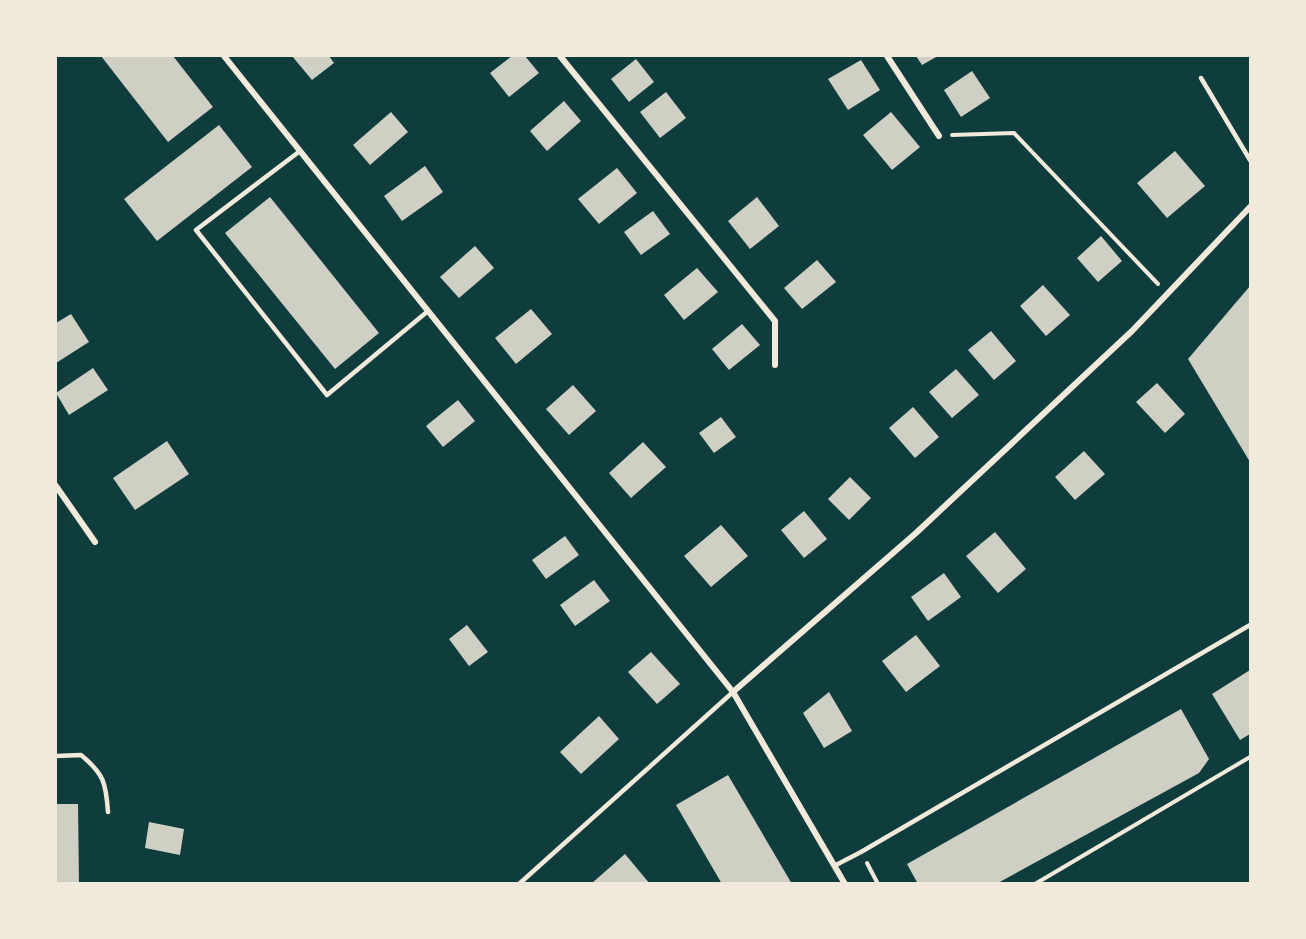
<svg xmlns="http://www.w3.org/2000/svg" width="1306" height="939" viewBox="0 0 1306 939" font-family="Spectral,serif">
<style>
.building{fill:#cfcfc3}
.lines{fill:none;stroke-linecap:round;stroke-linejoin:round}
.path{stroke:#f1e9da;stroke-width:4}
.service{stroke:#f1e9da;stroke-width:4.5}
.minor{stroke:#f1e9da;stroke-width:6}
</style>
<rect width="100%" height="100%" fill="#0f3d3e"/>
<g class="building">
<polygon points="101,56 173,56 213,107 168,142"/>
<polygon points="292,56 329,56 334,63 312,80"/>
<polygon points="512,56 525,56 539,73 509,97 490,73"/>
<polygon points="916,56 938,56 922,65"/>
<polygon points="636,59 654,82 629,102 611,79"/>
<polygon points="861,60 880,90 848,110 828,79"/>
<polygon points="972,71 990,98 961,117 944,90"/>
<polygon points="666,92 686,118 660,138 640,112"/>
<polygon points="564,101 581,121 547,151 530,131"/>
<polygon points="391,112 408,132 370,165 353,145"/>
<polygon points="891,112 920,147 892,170 863,135"/>
<polygon points="219,125 252,167 157,241 124,199"/>
<polygon points="1175,151 1205,186 1167,218 1137,183"/>
<polygon points="425,166 443,192 402,221 384,196"/>
<polygon points="617,168 637,193 599,224 578,199"/>
<polygon points="270,197 379,333 335,369 225,233"/>
<polygon points="757,197 779,226 750,249 728,221"/>
<polygon points="653,211 670,234 641,255 624,232"/>
<polygon points="1101,236 1122,261 1098,282 1077,258"/>
<polygon points="475,246 494,268 459,298 440,277"/>
<polygon points="817,260 836,282 802,309 784,288"/>
<polygon points="697,268 718,292 684,320 664,295"/>
<polygon points="1043,285 1070,315 1046,336 1020,306"/>
<polygon points="1250,286 1250,462 1188,359"/>
<polygon points="531,309 552,334 516,364 495,338"/>
<polygon points="71,314 89,342 56,363 56,323"/>
<polygon points="742,324 760,345 729,370 712,349"/>
<polygon points="991,331 1016,361 994,380 968,350"/>
<polygon points="93,368 108,390 69,415 56,393"/>
<polygon points="956,369 979,395 952,418 929,392"/>
<polygon points="1157,383 1185,414 1165,433 1136,402"/>
<polygon points="573,385 596,411 569,435 546,409"/>
<polygon points="458,400 475,421 443,447 426,426"/>
<polygon points="913,407 939,437 915,458 889,428"/>
<polygon points="721,417 736,437 714,453 699,433"/>
<polygon points="167,441 189,474 135,510 113,478"/>
<polygon points="643,442 666,467 631,498 609,473"/>
<polygon points="1084,451 1105,474 1075,500 1055,477"/>
<polygon points="850,477 871,498 849,520 828,499"/>
<polygon points="804,511 827,539 804,558 781,530"/>
<polygon points="721,525 748,556 711,587 684,556"/>
<polygon points="995,532 1026,569 998,593 966,556"/>
<polygon points="565,536 579,555 546,579 532,560"/>
<polygon points="944,573 961,597 928,621 911,597"/>
<polygon points="594,580 610,601 575,626 560,605"/>
<polygon points="467,625 488,652 469,666 449,639"/>
<polygon points="916,635 940,666 906,692 882,661"/>
<polygon points="651,652 680,684 657,704 628,672"/>
<polygon points="1250,670 1250,734 1240,740 1212,694"/>
<polygon points="829,692 852,731 824,748 803,713"/>
<polygon points="1181,709 1209,759 1199,773 996,884 918,884 907,864"/>
<polygon points="599,716 619,739 581,774 560,752"/>
<polygon points="728,775 792,884 722,884 676,805"/>
<polygon points="56,804 78,804 79,884 56,884"/>
<polygon points="149,822 184,829 180,855 145,848"/>
<polygon points="625,854 650,884 591,884"/>
</g>
<g class="lines">
<g class="path">
<polyline points="952,135 1014,133 1158,284"/>
<polyline points="867,863 878,884"/>
<polyline points="1035,884 1250,757"/>
</g>
<g class="service">
<polyline points="1201,78 1250,160"/>
<polyline points="300,151 196,230 327,395 428,311"/>
<path d="M56,756L81,755C104,774 106,783 108,812"/>
<polyline points="834,866 861,852 1250,625"/>
<polyline points="519,884 733,692"/>
</g>
<g class="minor">
<polyline points="224,56 733,692 845,884"/>
<polyline points="560,56 775,321 775,365"/>
<polyline points="887,56 939,136"/>
<polyline points="56,486 95,542"/>
<polyline points="733,692 916,533 1132,331 1250,207"/>
</g>
</g>
<rect width="1306" height="939" fill="none" stroke="#f1e9da" stroke-width="114"/>
</svg>
